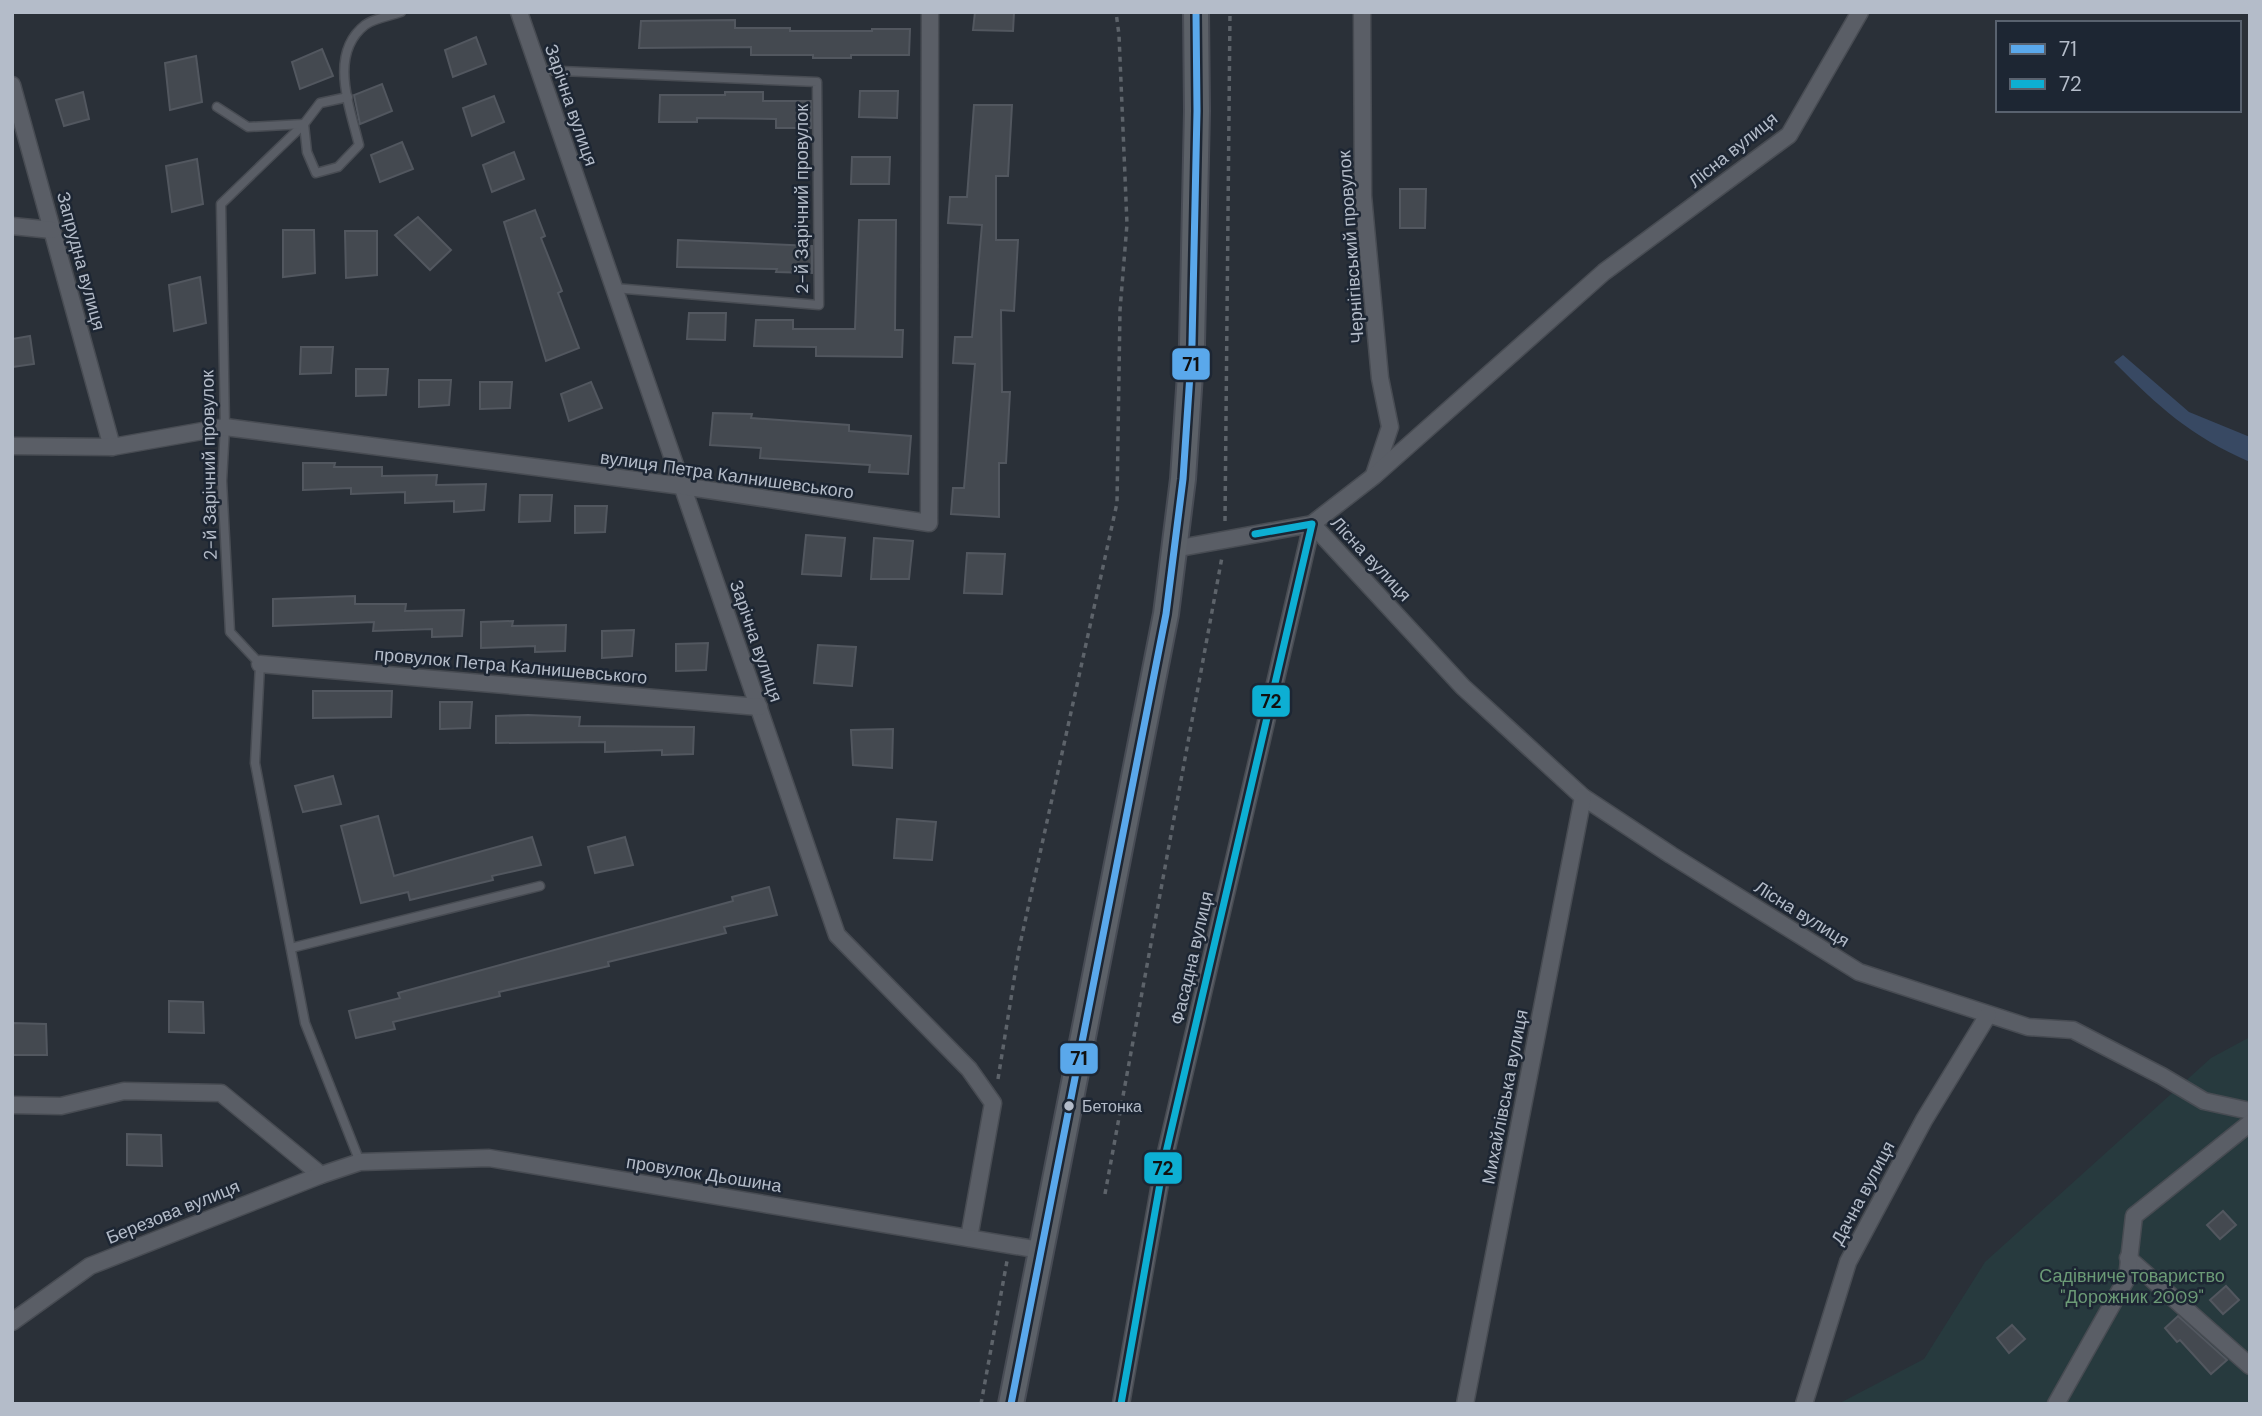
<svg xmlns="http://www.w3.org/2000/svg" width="2262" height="1416" viewBox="0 0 2262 1416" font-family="'DM Sans',sans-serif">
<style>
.green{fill:#273a3e}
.water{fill:#384963}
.building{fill:#444950;stroke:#52575f;stroke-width:2}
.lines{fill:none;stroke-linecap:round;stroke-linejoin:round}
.service-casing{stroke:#484c53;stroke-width:11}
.minor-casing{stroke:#484c53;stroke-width:19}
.primary-casing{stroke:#484c55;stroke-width:28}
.path{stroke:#5d636a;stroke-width:3.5;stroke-dasharray:5 5;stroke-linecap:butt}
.service{stroke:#5a5e66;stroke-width:8}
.minor{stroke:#5a5e66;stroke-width:16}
.primary{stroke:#5c6168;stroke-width:24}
.bus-1-casing{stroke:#1d2633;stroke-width:12}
.bus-2-casing{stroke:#1d2633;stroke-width:12}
.bus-1{stroke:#5aa8eb;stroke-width:7}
.bus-2{stroke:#0dafd3;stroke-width:7}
.bus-dot{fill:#b4bcc9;stroke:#1d2633;stroke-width:2.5}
.labels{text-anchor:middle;stroke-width:5;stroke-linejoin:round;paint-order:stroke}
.bus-label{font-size:16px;fill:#b4bcc9;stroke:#1d2633;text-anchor:start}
.street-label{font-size:18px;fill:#b4bcc9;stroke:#1d2633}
.park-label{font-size:18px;fill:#6b9a76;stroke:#1d2633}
.line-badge{stroke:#1d2633;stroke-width:2.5}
.pale-badge-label{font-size:19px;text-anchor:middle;font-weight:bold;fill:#111}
</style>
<rect width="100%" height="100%" fill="#2a3038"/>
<polygon class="green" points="2250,1037 2250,1404 1838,1404 1924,1359 1985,1262 2211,1058"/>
<path class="water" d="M2123,355L2189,412L2250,437V462C2190,436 2159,407 2114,362Z"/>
<g class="building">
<polygon points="975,12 1014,12 1013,31 973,30"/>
<polygon points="735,20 735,28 790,28 790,31 872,31 872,29 910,29 909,55 851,55 851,58 813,58 813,55 751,55 751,47 639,48 641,21"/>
<polygon points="476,37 486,64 453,77 445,50"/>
<polygon points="322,49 333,76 300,89 292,62"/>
<polygon points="196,56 202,102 170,110 165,63"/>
<polygon points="382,84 392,111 360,124 354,95"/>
<polygon points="860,91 898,91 897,118 859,117"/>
<polygon points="83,92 89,119 64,126 56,100"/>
<polygon points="725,92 763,92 763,101 811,101 811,128 776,128 776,119 697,118 697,122 659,122 660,95 725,95"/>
<polygon points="494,96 504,122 472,136 463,108"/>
<polygon points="974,105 1012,105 1008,176 996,176 996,240 1018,240 1014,311 1001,310 1002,392 1010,392 1006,463 999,463 999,517 951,514 953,488 964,488 975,364 953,363 955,337 972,337 982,225 948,223 950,197 967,197"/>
<polygon points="402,142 413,169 380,182 371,155"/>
<polygon points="514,152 524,179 492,192 483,165"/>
<polygon points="852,157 890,157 889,184 851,184"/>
<polygon points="197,159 203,204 172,212 166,166"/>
<polygon points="1400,189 1426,189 1425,228 1400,228"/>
<polygon points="535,210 545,236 541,238 562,291 558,293 579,348 546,361 504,222"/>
<polygon points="418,217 451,250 430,270 395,235"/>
<polygon points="859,220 896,220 895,330 903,330 902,357 816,356 816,347 754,346 756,320 793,320 793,329 855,329"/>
<polygon points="283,230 314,230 315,273 283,277"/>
<polygon points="345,231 377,231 377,275 346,278"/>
<polygon points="678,240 812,246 812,273 776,272 777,269 677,267"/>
<polygon points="200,277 206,323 174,331 169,285"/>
<polygon points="689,313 726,313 725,340 687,339"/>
<polygon points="30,336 34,364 12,367 12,339"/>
<polygon points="301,347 333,347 331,373 300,374"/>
<polygon points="356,369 388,369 386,395 356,396"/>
<polygon points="419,380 451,380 449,405 419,407"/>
<polygon points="480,382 512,382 510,408 480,409"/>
<polygon points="591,382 602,408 569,421 561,394"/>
<polygon points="713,413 752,414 751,418 849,425 849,431 911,436 908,474 869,472 870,465 760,458 761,448 710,445"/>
<polygon points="303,463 335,463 334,467 382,467 382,476 437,475 436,485 486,484 484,510 454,512 454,501 405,503 405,492 351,494 351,488 303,490"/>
<polygon points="520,495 552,495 550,521 519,522"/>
<polygon points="575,506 607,506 605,532 575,533"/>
<polygon points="806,535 845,538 841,576 802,574"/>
<polygon points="874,538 913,541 909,579 871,579"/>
<polygon points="967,553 1005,554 1002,594 964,593"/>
<polygon points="355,596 355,604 406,604 405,611 464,610 462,636 432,637 432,629 373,631 374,622 273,626 273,599"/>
<polygon points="513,621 512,626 566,625 565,651 535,652 535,646 481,648 481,622"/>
<polygon points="634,630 632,656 602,658 602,631"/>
<polygon points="708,643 706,670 676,671 676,644"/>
<polygon points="818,645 856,647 852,686 814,683"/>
<polygon points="313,691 392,691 391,717 313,718"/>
<polygon points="440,702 472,702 470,728 440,729"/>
<polygon points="528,715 580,717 579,726 694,727 693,754 662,755 662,750 605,752 605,742 496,743 496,716"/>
<polygon points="893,729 892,768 853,765 851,730"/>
<polygon points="333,776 341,804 303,812 295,786"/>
<polygon points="378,816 394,876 532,837 541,865 492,876 493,880 410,900 408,892 361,903 341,826"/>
<polygon points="897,819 936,822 932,860 894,858"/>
<polygon points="625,837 633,865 595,873 588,847"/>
<polygon points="769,887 777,915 724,927 726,933 608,962 609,966 499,992 500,996 393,1022 395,1029 356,1038 349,1011 400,998 398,993 733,901 732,897"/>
<polygon points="169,1001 203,1002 204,1033 169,1032"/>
<polygon points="12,1023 46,1024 47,1055 12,1055"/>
<polygon points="127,1134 161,1135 162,1166 127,1165"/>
<polygon points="2223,1211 2236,1225 2220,1239 2207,1225"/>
<polygon points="2226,1286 2239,1300 2223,1314 2210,1300"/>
<polygon points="2178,1316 2227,1360 2211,1374 2180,1340 2177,1342 2165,1328"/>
<polygon points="2012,1325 2025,1339 2009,1353 1997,1338"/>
</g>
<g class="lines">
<defs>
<g id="service">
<polyline points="538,70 817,82 819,305 614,288"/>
<polyline points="348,97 320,103 304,124 221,204 225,427 222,481 230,632 260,664 255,763 305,1023 360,1162"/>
<path d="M217,107L248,127L304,124L307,152L316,173L338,167L359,145C350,107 328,54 365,25C374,18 391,16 401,12"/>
<polyline points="291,948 540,886"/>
</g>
<g id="minor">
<polyline points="519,12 837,935 969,1069 993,1103 969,1238"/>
<polyline points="1362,12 1363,196 1380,378 1390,427 1374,475"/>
<polyline points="1860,12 1789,135 1604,272 1374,476 1312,524 1463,687 1583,797 1671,855 1859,972 2028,1027 2073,1030 2162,1076 2204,1101 2250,1111"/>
<polyline points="12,85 112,447"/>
<polyline points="12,226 52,230"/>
<polyline points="12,446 112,447 225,427 682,486 929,523 930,12"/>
<polyline points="260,664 759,707"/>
<polyline points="12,1105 61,1106 124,1091 221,1093 321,1175"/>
<polyline points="2128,1258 2250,1366"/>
<polyline points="12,1322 90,1266 321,1175 360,1162 489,1158 1040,1250"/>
<polyline points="1121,1404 1164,1161 1312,524 1174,549"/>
<polyline points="1465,1404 1583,797"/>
<polyline points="1804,1404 1848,1262 1924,1120 1988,1015"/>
<polyline points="2056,1404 2127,1278 2134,1216 2250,1123"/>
</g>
<polyline id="primary" points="1011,1404 1166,614 1183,479 1192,344 1197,111 1196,12"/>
</defs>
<use href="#service" class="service-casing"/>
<use href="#minor" class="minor-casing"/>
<use href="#primary" class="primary-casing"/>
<g class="path">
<polyline points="1225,521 1230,12"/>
<polyline points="998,1079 1019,949 1117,503 1120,310 1127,224 1119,35 1116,12"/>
<polyline points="1105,1194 1222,557"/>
<polyline points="981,1404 1007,1261"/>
</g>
<use href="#service" class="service"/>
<use href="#minor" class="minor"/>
<use href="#primary" class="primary"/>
<defs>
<polyline id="bus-1" points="1011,1404 1166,614 1183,479 1192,344 1197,111 1196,12"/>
<polyline id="bus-2" points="1121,1404 1164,1161 1312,524 1255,534"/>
</defs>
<use href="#bus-1" class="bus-1-casing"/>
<use href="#bus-2" class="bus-2-casing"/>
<use href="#bus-1" class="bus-1"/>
<use href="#bus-2" class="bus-2"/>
</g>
<circle class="bus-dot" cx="1069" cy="1106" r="6"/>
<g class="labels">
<g class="bus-label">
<text x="1082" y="1112">Бетонка</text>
</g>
<g class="street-label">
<text transform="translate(571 105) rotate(71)" y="6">Зарічна вулиця</text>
<text transform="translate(1733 150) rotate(-39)" y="6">Лісна вулиця</text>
<text transform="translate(802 199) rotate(-90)" y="6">2-й Зарічний провулок</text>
<text transform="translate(1351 247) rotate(-94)" y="6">Чернігівський провулок</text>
<text transform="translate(81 261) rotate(75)" y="6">Запрудна вулиця</text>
<text transform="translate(209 465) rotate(-91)" y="6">2-й Зарічний провулок</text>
<text transform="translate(727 475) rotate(8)" y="6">вулиця Петра Калнишевського</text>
<text transform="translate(1371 559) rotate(47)" y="6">Лісна вулиця</text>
<text transform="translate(756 641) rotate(71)" y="6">Зарічна вулиця</text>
<text transform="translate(511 666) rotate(5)" y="6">провулок Петра Калнишевського</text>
<text transform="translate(1802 914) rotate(32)" y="6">Лісна вулиця</text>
<text transform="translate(1192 958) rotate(-77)" y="6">Фасадна вулиця</text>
<text transform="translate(1505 1097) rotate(-79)" y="6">Михайлівська вулиця</text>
<text transform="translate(704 1174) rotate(9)" y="6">провулок Дьошина</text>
<text transform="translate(1863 1193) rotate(-62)" y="6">Дачна вулиця</text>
<text transform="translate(173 1212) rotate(-22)" y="6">Березова вулиця</text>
</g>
<g class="park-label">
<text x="2132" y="1282">Садівниче товариство<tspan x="2132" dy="21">"Дорожник 2009"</tspan></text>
</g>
</g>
<g class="line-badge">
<rect x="1171" y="347" width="40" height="34" rx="7" fill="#5aa8eb"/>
<rect x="1251" y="684" width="40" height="34" rx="7" fill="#0dafd3"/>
<rect x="1059" y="1042" width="40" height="33" rx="7" fill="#5aa8eb"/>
<rect x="1143" y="1151" width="40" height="34" rx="7" fill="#0dafd3"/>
</g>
<g class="pale-badge-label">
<text x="1191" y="371">71</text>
<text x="1271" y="708">72</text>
<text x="1079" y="1065">71</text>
<text x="1163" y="1175">72</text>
</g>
<rect width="2262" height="1416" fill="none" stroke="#b4bcc9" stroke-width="28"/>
<rect x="1996" y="21" width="245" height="91" fill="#1d2633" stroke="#59626f" stroke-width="2"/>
<rect x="2010" y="44" width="35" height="10" fill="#5aa8eb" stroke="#59626f" stroke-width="2"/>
<text x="2059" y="56" font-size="21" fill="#b4bcc9">71</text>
<rect x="2010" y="79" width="35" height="10" fill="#0dafd3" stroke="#59626f" stroke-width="2"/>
<text x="2059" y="91" font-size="21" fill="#b4bcc9">72</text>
</svg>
